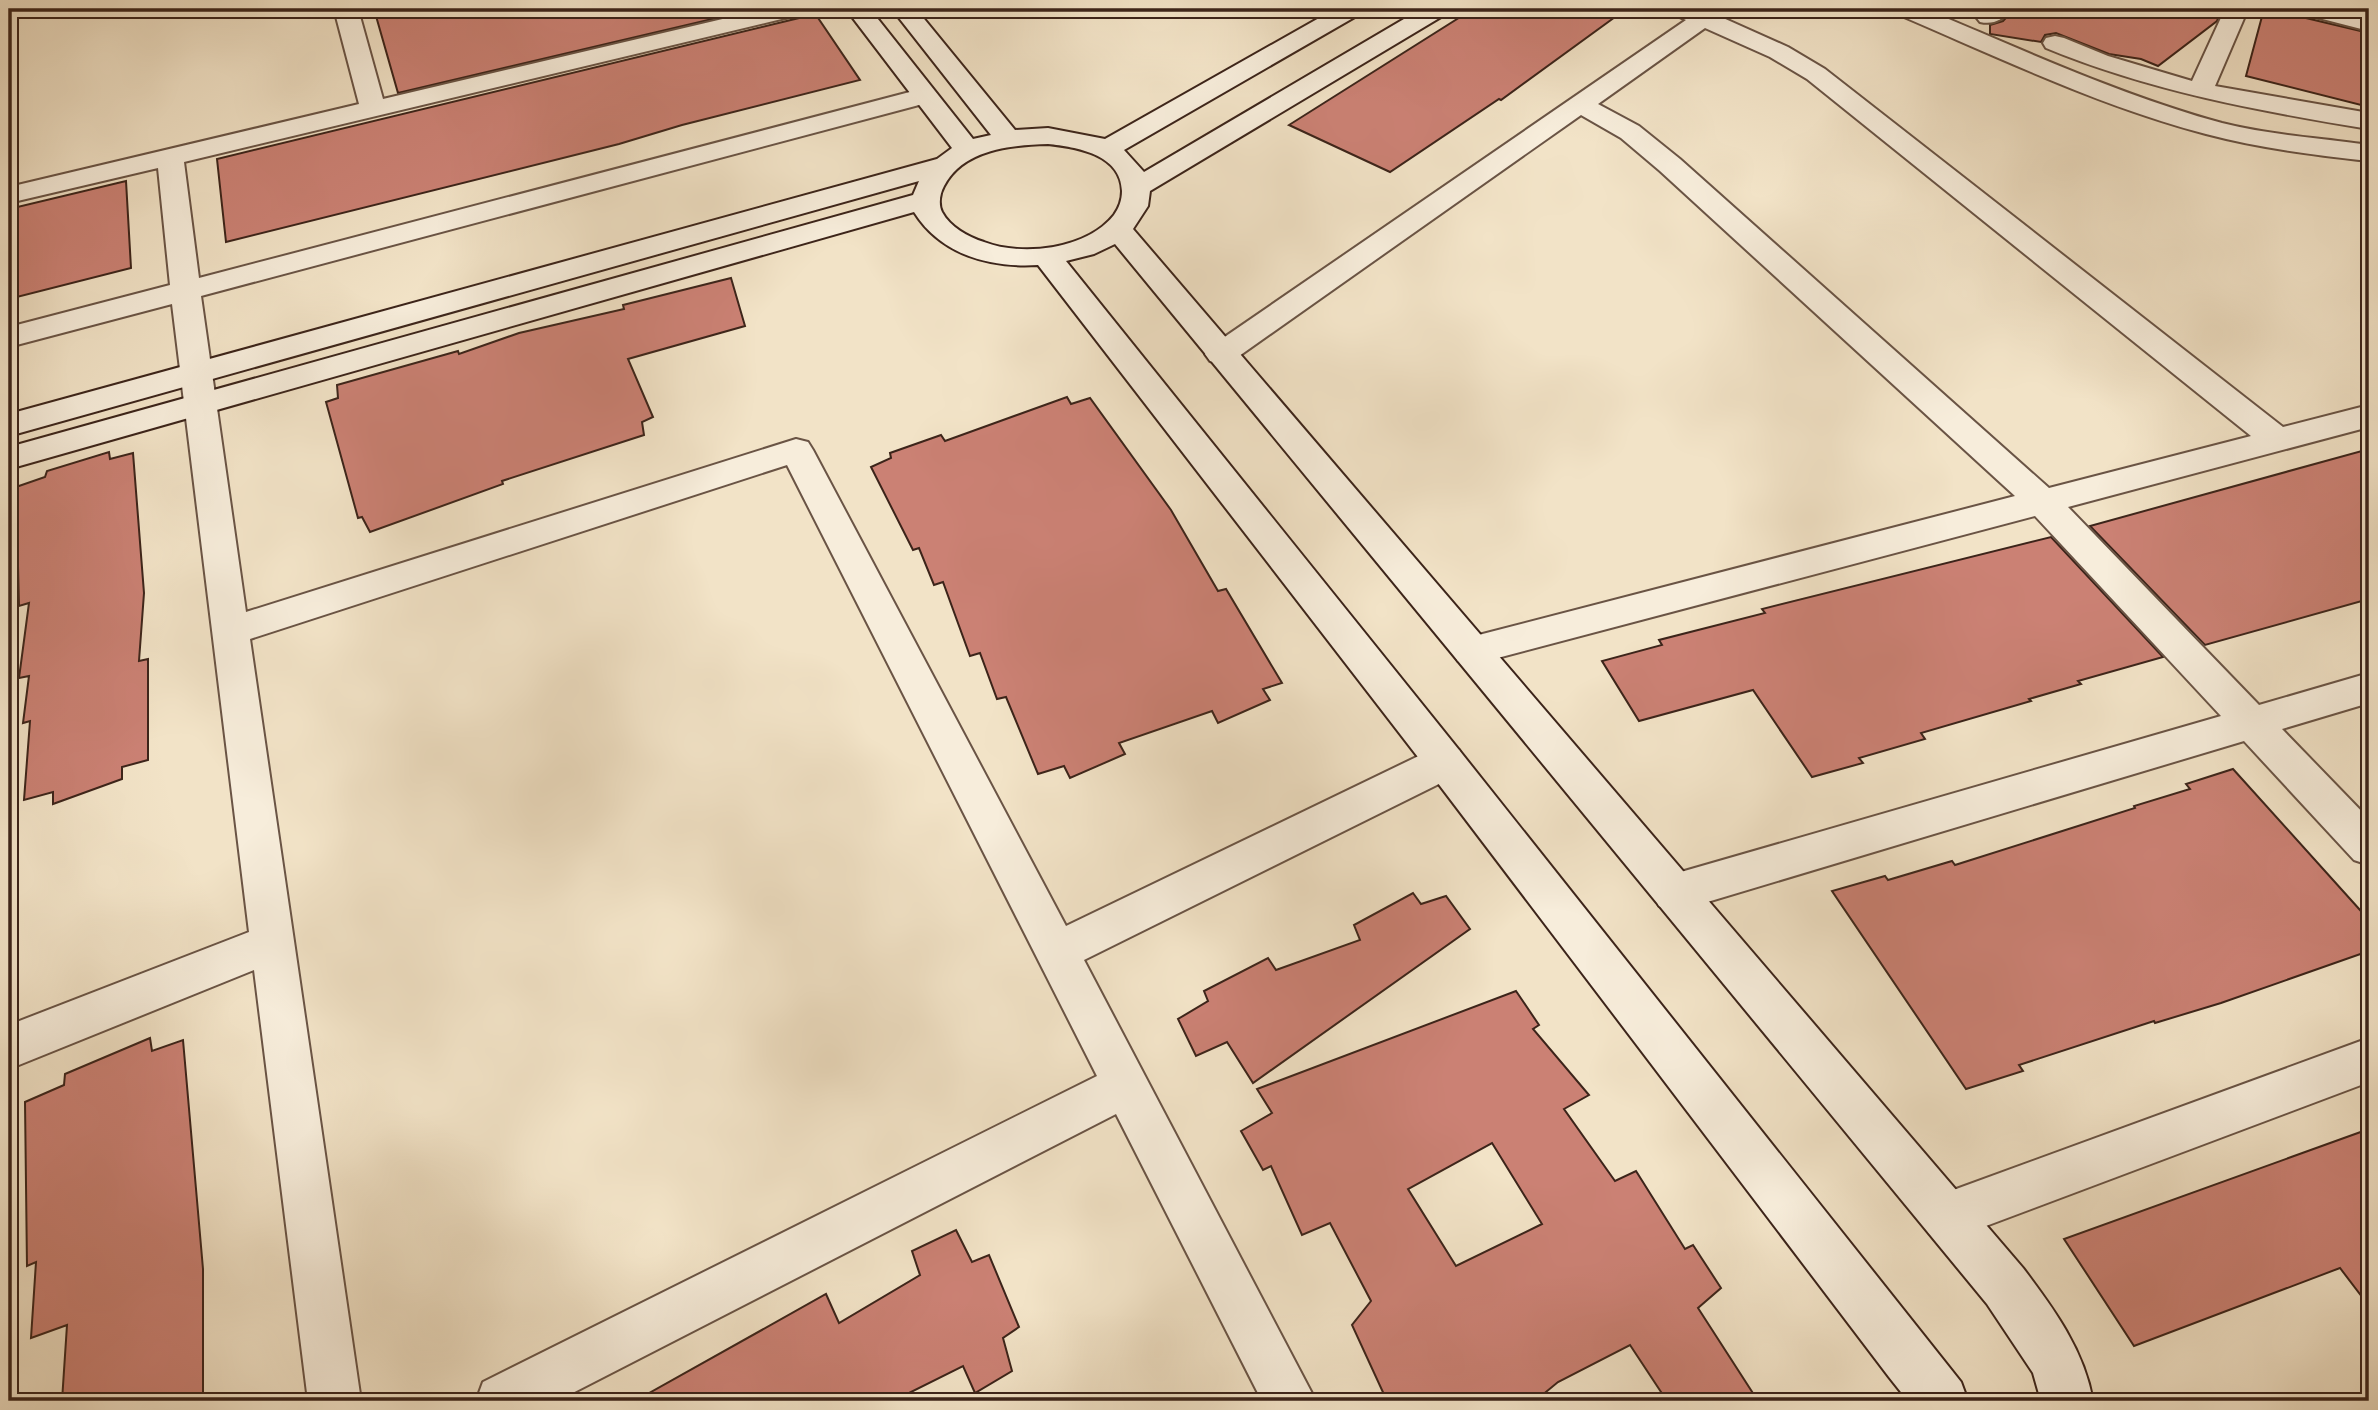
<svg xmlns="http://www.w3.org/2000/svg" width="2378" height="1410" viewBox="0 0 2378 1410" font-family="'IM FELL DW Pica',serif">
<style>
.building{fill:#cb8174;stroke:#3c241a;stroke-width:2;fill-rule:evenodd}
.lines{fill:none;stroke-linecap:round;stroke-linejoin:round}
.street-casing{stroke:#6a5445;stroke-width:4}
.secondary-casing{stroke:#3c241a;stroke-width:4}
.street{fill:#f7eddb;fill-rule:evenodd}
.secondary{fill:#f7eddb;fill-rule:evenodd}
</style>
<rect width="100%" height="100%" fill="#f2e3c7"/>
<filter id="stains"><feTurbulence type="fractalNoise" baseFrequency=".00286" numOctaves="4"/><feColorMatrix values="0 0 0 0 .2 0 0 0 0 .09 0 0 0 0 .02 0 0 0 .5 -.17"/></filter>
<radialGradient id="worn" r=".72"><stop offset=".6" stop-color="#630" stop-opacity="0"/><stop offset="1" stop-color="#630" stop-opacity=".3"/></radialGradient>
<g class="building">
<polygon points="374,9 755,9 398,93"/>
<polygon points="809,9 812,9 860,80 682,125 619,144 226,242 217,159 803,17"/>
<polygon points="1473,9 1626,9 1501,100 1499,99 1390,172 1289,125"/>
<polygon points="2014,9 2222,9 2217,21 2158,66 2141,59 2109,54 2056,33 2045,35 2041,42 1990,34 1990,25 2003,21"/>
<polygon points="2264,9 2296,9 2302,17 2369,33 2369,107 2246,76"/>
<polygon points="126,181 131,268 9,299 9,209"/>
<polygon points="731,278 745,326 628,359 653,417 642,422 644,435 502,481 503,484 370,532 362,517 358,518 326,402 338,398 337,385 458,351 459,354 519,333 624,309 623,305"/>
<polygon points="1067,397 1071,404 1090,398 1171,510 1218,591 1226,589 1282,683 1263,689 1270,700 1218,723 1212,711 1119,743 1125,754 1070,778 1064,766 1038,774 1006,697 997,699 980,653 970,656 943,582 934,585 919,548 913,550 871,467 891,458 890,453 941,435 945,441"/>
<polygon points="2369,449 2369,599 2205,645 2090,526"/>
<polygon points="109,452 110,459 133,453 144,593 139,661 148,659 148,760 122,767 122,779 53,804 53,792 24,800 30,721 23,723 29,676 19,678 29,603 19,606 16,487 45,477 47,471"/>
<polygon points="2051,537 2163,657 2078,681 2081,684 2029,699 2031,701 1921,733 1925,739 1859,758 1863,763 1812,777 1753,690 1639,721 1602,661 1662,645 1659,640 1765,613 1762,609"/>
<polygon points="2233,769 2369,920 2369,951 2221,1003 2155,1023 2154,1021 2019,1065 2023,1071 1966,1089 1832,891 1885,876 1888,880 1952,861 1955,865 2135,808 2134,806 2190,789 2186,784"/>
<polygon points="1413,893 1421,904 1446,896 1470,929 1253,1083 1227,1042 1196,1056 1178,1019 1208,1001 1204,991 1268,958 1276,970 1360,940 1354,925"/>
<path d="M1516,991L1539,1025L1533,1029L1589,1095L1564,1109L1615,1181L1636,1171L1685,1249L1693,1245L1721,1288L1698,1308L1758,1401H1667L1630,1345L1558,1382L1535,1401H1387L1352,1325L1371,1301L1330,1223L1302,1235L1271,1166L1263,1170L1241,1131L1272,1113L1257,1089ZM1492,1143L1542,1224L1456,1266L1408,1189Z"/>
<polygon points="150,1038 152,1051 183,1040 203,1269 203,1401 62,1401 67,1325 31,1338 36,1262 27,1266 25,1102 64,1085 65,1074"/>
<polygon points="2369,1129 2369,1306 2340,1268 2134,1346 2064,1239"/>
<polygon points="956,1230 972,1262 989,1255 1019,1327 1003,1338 1012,1371 975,1393 963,1366 893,1401 635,1401 826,1294 839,1323 920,1275 912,1251"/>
</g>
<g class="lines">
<defs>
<g id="street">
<polygon points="334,9 358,9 383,99 765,9 806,9 802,14 794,16 184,162 199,278 925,88 934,91 938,96 934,101 201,296 246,612 796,439 808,442 813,450 1066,926 1431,750 1445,746 1459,750 1465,762 1459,774 1084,960 1316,1401 1262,1401 1116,1114 557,1401 476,1401 483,1382 1097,1076 787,465 250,639 361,1401 308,1401 254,970 9,1069 9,1025 249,932 172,304 9,347 9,327 170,285 158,168 9,203 9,187 359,104"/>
<path d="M1669,9H1700L1712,13L1788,47L1825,69L2283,427L2369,405V427L2068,507L2259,705L2369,673V703L2282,729L2369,819V865L2354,860L2244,741L1674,912L1659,906L1653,893L1659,880L1674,874L2221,716L2035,516L1471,665L1458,661L1452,651L1458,641L1471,637L2015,496L1660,171L1621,138L1581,115L1232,361L1221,364L1210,361L1205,354L1210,347L1686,20L1673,14ZM1705,28L1770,57L1807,79L2251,436L2049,488L1680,159L1639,126L1598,104Z"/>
<path d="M1893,9H1925C2023,50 2120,95 2222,123C2270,135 2320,138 2369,145V161C2314,155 2259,148 2206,134C2099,106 1998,57 1897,14Z"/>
<path d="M1984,9H2011C2003,20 1993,25 1980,22L1976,17Z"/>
<path d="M2225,9H2251L2245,16L2215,86L2369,113V129C2259,111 2150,91 2046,48L2043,43L2046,38L2055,36L2064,38L2108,56L2192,81Z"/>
<polygon points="2299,9 2338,9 2369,17 2369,31 2303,14"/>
<polygon points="2369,1038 2369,1082 1946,1241 1929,1233 1921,1216 1929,1199"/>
</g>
<path id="secondary" d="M846,9H870L973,139L991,135L892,9H916L1015,130L1048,128L1105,139L1335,9H1364L1360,14L1124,150L1144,172L1421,9H1450L1446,14L1150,191L1148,206L1133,229L2023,1268C2054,1309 2084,1350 2093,1401H2041L2033,1373L1987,1304L1115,244L1094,254L1066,261L1459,750L1961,1382L1968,1401H1908L1889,1377L1431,774L1038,265C990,268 941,255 914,212L9,469V447L913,195L919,181L9,436V414L937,159L952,148ZM1048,144C1076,147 1121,154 1122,191C1122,200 1119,208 1114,215C1087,249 1023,257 984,242C968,237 950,227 942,212C938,204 940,193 944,186C963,149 1012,145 1048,144Z"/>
</defs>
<use href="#street" class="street-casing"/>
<use href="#secondary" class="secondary-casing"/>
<use href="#street" class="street"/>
<use href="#secondary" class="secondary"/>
</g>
<rect width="2378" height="1410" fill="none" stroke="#f2e3c7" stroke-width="35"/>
<rect x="10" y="10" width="2357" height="1389" fill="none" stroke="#3c241a" stroke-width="3.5"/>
<rect x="18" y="18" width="2343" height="1375" fill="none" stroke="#3c241a" stroke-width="2"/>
<rect width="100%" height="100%" filter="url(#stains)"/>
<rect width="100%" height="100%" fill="url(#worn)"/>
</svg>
